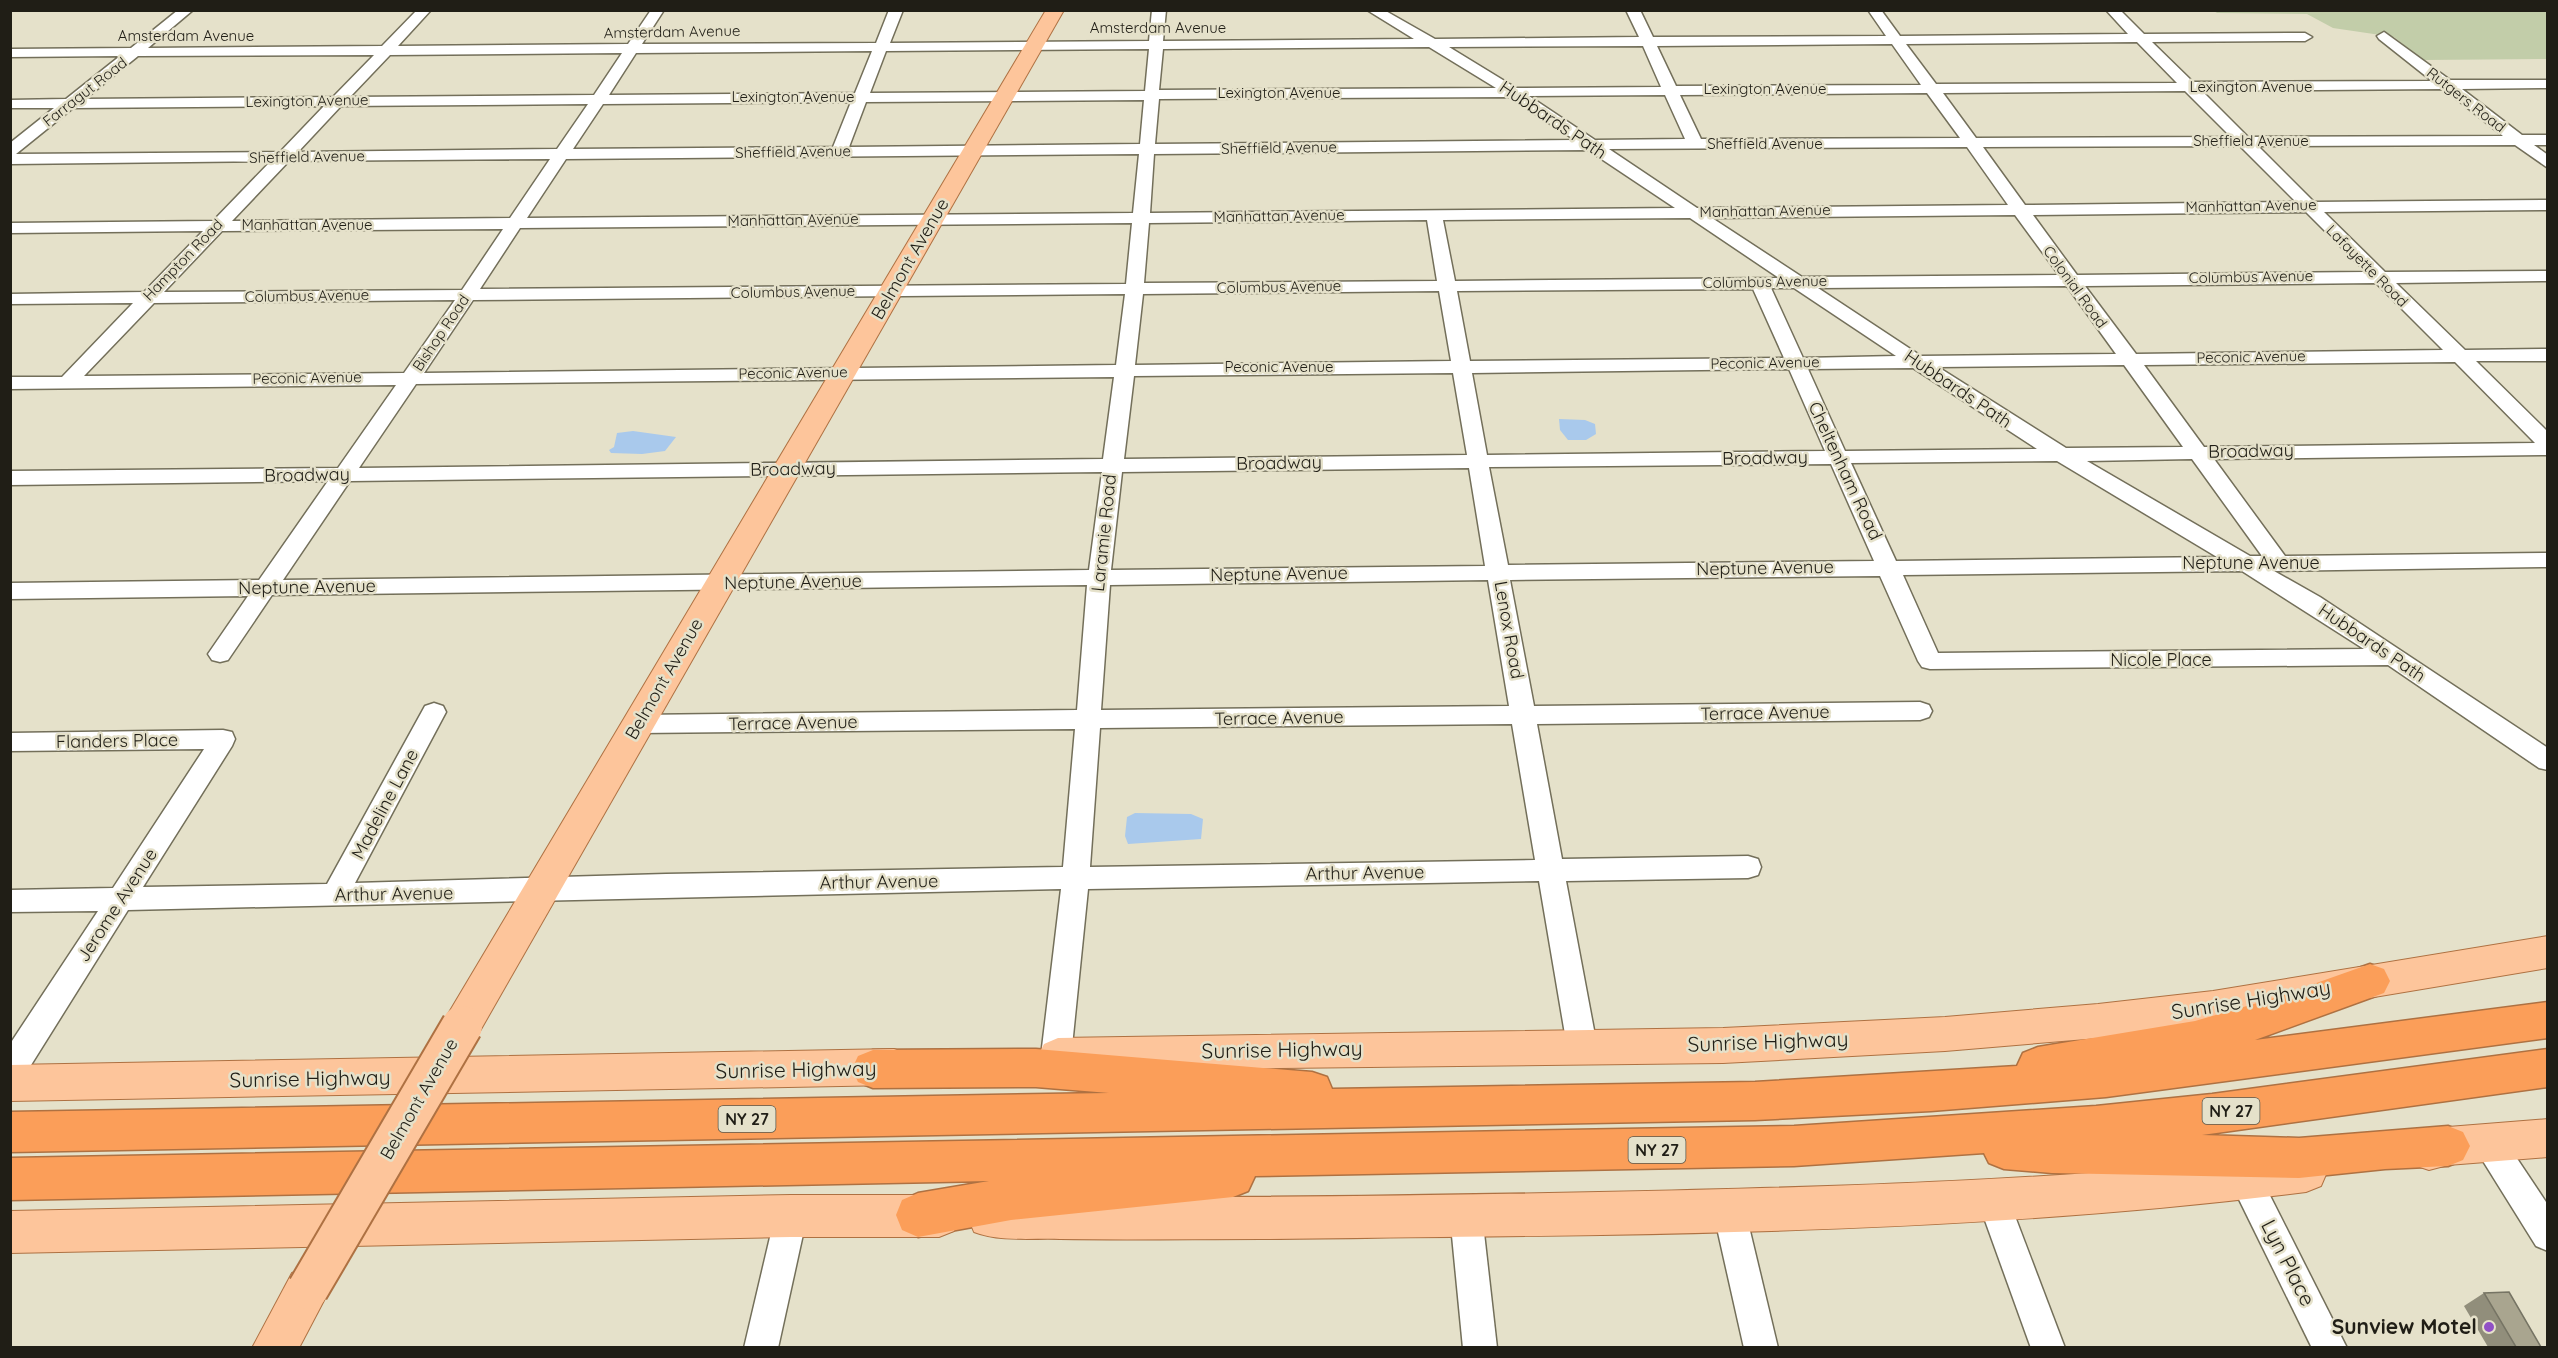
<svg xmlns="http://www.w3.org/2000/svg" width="2558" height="1358" viewBox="0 0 2558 1358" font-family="Quicksand,sans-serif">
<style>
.green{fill:#c2cda9}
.water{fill:#a9c9ec}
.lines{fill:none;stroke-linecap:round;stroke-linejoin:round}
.minor-casing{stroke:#736f5a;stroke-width:3}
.major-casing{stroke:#ae7142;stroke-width:2}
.highway-casing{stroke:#ae7142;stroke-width:3}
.minor{fill:#fff;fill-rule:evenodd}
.major{fill:#fdc59b;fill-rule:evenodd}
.highway{fill:#fb9e59;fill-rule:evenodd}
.major-bridge-casing{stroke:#ae7142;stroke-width:44;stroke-linecap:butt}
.major-bridge{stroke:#fdc59b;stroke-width:40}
.wall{fill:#918e7b}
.building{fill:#a9a58f;stroke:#767464;stroke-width:1.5}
.poi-dot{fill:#9050c5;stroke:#e5e1ca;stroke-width:2}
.labels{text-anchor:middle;stroke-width:5;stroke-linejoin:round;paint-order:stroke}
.far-street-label{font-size:15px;fill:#201e16;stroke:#e5e1ca}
.shield{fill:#e5e1ca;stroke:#5b584c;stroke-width:1.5}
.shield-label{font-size:16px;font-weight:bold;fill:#201e16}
.street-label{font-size:18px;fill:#201e16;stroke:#e5e1ca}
.near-street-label{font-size:21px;fill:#201e16;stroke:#e5e1ca}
.near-poi-label{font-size:21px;font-weight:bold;fill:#201e16;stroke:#e5e1ca;text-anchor:end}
</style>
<rect width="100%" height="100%" fill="#e5e1ca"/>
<polygon class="green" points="2214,11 2547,11 2547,59 2423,60 2394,37 2333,28 2307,14 2217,13"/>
<g class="water">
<polygon points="1559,419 1585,420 1595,424 1596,434 1586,440 1568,440 1560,430"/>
<polygon points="633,431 676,437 665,451 642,454 611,453 609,450 614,447 617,433"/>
<polygon points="1135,813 1191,814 1203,819 1201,839 1128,844 1125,836 1127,817"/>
</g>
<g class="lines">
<defs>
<g id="minor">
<path d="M178,10H193L148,48L382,46L417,10H431L398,46L628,44L651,10H664L642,44L876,43L889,10H903L890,43L1149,41L1152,10H1166L1163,41L1414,39L1367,10H1384L1435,39L1639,37L1626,10H1640L1653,37L1886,36L1868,10H1881L1900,36L2128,34L2106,10H2120L2144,34L2305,33L2312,37L2305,41L2152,42L2193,82L2432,81L2379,39L2377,36L2384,32L2450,80H2548V88L2462,89L2522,135H2548V145H2534L2548,155V168L2515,145L2258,146L2314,202L2548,200V210L2324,212L2385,272L2548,271V281L2396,283L2465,350L2548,349V361H2476L2548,432V455L2214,459L2285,556L2548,553V567L2274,571L2320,597L2548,748V770L2539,768L2388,665L1930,669L1922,667L1918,661L1880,576L1510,580L1534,706L1920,702L1929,705L1932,711L1929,717L1920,720L1537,724L1562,859L1748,856L1758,859L1761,867L1758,875L1748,878L1566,881L1597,1046L1593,1055L1582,1059L1571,1055L1567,1046L1539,881L1088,889L1071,1056L1067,1065L1056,1069L1045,1065L1041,1056L1061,889L128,910L21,1081L10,1084V1044L98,911L10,912V890L113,888L204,749L10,751V733L223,730L232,732L235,739L232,746L143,887L327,884L425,706L434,703L443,706L446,712L355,883L666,874L1063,867L1075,729L638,733L629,730L626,724L629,718L638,715L1077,710L1087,585L272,595L228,660L220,662L212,660L208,654L248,596L10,599V583L259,580L328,481L10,485V471L338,468L396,385L10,389V377H62L133,303L10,304V294L144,292L203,231L10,233V223L213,221L271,161L10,164V143L54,108H10V100L66,99L120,56L10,57V49L131,48ZM2137,42L2177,83L1936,84L1906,44ZM1892,44L1921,85L1676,86L1657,46ZM1643,46L1661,87L1516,88L1449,47ZM1429,47L1496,88L1159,90L1163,49ZM1149,49L1145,91L870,93L886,51ZM872,51L855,93L609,95L636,53ZM622,53L594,95L350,97L390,55ZM374,55L333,97L85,99L138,56ZM2444,89L2503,136L2248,137L2202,91ZM2185,91L2231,137L1976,138L1943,93ZM1927,93L1960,138L1701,139L1680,95ZM1665,95L1685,139L1595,140L1529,96ZM1509,97L1575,140L1155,144L1159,99ZM1144,100L1140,144L849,147L866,102ZM851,102L833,147L573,149L603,104ZM588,104L557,149L298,152L341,106ZM324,106L280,152L16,154L73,108ZM2240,146L2296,202L2025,205L1983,147ZM1967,147L2008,205L1697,208L1609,149ZM1588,150L1675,208L1150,213L1154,154ZM1139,154L1133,213L527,218L566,159ZM550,159L510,218L232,221L289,161ZM2306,212L2366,272L2077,275L2033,215ZM2015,215L2059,275L1802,277L1712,218ZM1690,218L1779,278L1455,281L1443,220ZM1427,220L1437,281L1144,283L1149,223ZM1132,223L1126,284L480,289L520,228ZM503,229L462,290L164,292L222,231ZM2376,283L2443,350L2136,354L2085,286ZM2067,286L2116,354L1921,356L1818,288ZM1771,288H1794L1896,356L1803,358ZM1753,289L1784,358L1470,361L1457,291ZM1439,291L1451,361L1135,365L1143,294ZM1125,294L1116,365L424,373L473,300ZM455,300L404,373L84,376L154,303ZM2455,362L2535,443L2204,447L2144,365ZM2124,365L2183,447L2066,448L1938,367ZM1913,368L2037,449L1845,451L1808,369ZM1789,369L1825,451L1487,455L1472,373ZM1453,373L1467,455L1124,459L1134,376ZM1114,377L1103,459L359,468L416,384ZM2192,459L2262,556H2250L2087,461ZM2057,461L2217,557L1896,561L1851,463ZM1831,464L1874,561L1508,565L1489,467ZM1469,468L1485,566L1111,570L1122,472ZM1102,472L1089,570L283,580L350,481ZM2242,571L2364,649L1938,653L1903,575ZM1488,580L1509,706L1101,710L1110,585ZM1512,724L1535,860L1090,867L1100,728Z"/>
<polygon points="2489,1128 2500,1133 2548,1205 2548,1251 2536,1246 2478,1153 2473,1143 2478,1133"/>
<polygon points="2245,1164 2256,1168 2347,1348 2312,1348 2229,1179 2234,1168"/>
<polygon points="1994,1185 2005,1190 2065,1348 2031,1348 1978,1201 1983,1190"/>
<polygon points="1729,1194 1740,1199 1745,1210 1778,1348 1744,1348 1713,1210 1718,1199"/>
<polygon points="1466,1199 1477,1204 1482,1215 1497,1348 1463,1348 1450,1215 1455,1204"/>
<polygon points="791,1200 802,1205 807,1216 778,1348 744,1348 775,1216 780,1205"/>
</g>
<g id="major">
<polygon points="1046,10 1064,10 476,1038 462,1043 448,1038 443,1026 448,1014"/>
<polygon points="2548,936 2548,968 2213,1024 2098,1038 1945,1051 1723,1063 1280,1068 1058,1074 1044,1068 1038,1056 1044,1044 1058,1038 1723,1028 1945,1017 2098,1004 2213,991"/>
<polygon points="894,1049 908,1054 914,1067 908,1080 894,1085 10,1101 10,1065"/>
<polygon points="2548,1119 2548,1157 2448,1165 2429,1170 2414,1165 2408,1151 2414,1137 2448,1127"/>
<path d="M2306,1152L2321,1158L2327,1172L2321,1186L2306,1192C1960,1236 1609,1235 1261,1239C1194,1239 1127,1240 1060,1239C1032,1238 1000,1242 974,1232L968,1217L974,1202L989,1196C1192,1199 1395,1196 1599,1192C1835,1187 2071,1181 2306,1152Z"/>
<polygon points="791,1195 939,1195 954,1201 960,1216 954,1231 939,1237 791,1237 10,1253 10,1211"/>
<polygon points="308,1267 324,1273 330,1289 299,1348 252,1348 292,1273"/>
</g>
<g id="highway">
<polygon points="2370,964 2384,969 2390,981 2384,993 2255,1040 2548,1002 2548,1038 2106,1097 1931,1111 1755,1120 10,1152 10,1112 1109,1093 1036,1087 873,1088 858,1082 852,1069 858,1056 873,1050 1036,1049 1312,1072 1327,1077 1332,1089 1755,1082 2017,1066 2023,1053 2038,1047 2195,1021 2271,999"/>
<polygon points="2548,1049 2548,1087 2202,1135 2299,1138 2448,1126 2463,1132 2470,1146 2463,1160 2448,1166 2385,1169 2299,1178 2052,1173 2004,1169 1989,1163 1984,1153 1794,1166 1255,1176 1248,1191 1233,1197 1011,1220 918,1237 902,1230 896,1215 902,1200 918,1193 989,1181 10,1200 10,1158 1794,1126 2096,1106 2212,1094"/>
</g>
</defs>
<use href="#minor" class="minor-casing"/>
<use href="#major" class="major-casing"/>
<use href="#highway" class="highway-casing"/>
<use href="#minor" class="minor"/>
<use href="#major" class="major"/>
<use href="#highway" class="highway"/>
<defs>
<polyline id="major-bridge" points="308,1289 462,1026"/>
</defs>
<use href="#major-bridge" class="major-bridge-casing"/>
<use href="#major-bridge" class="major-bridge"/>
</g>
<polygon class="wall" points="2484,1293 2541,1347 2488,1347 2464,1306"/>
<polygon class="building" points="2509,1292 2541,1347 2516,1347 2484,1293"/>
<circle class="poi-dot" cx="2489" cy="1327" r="6"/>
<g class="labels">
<g class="far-street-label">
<text x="1158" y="33">Amsterdam Avenue</text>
<text transform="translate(672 32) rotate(-1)" y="5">Amsterdam Avenue</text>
<text x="186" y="41">Amsterdam Avenue</text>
<text x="2251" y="92">Lexington Avenue</text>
<text x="1765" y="94">Lexington Avenue</text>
<text transform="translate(85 92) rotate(-38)" y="5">Farragut Road</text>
<text x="1279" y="98">Lexington Avenue</text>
<text x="793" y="102">Lexington Avenue</text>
<text transform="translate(2466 100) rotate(38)" y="5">Rutgers Road</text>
<text transform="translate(307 101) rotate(-1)" y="5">Lexington Avenue</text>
<text x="2251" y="146">Sheffield Avenue</text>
<text x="1765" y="149">Sheffield Avenue</text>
<text transform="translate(1279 148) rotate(-1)" y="5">Sheffield Avenue</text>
<text transform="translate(793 152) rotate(-1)" y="5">Sheffield Avenue</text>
<text transform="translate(307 157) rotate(-1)" y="5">Sheffield Avenue</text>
<text transform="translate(2251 206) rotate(-1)" y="5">Manhattan Avenue</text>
<text transform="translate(1765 211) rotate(-1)" y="5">Manhattan Avenue</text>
<text transform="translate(1279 216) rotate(-1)" y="5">Manhattan Avenue</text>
<text transform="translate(793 220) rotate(-1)" y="5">Manhattan Avenue</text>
<text x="307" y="230">Manhattan Avenue</text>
<text transform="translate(183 260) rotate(-46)" y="5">Hampton Road</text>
<text transform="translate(2367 266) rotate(45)" y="5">Lafayette Road</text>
<text transform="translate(2251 277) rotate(-1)" y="5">Columbus Avenue</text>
<text transform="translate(1765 282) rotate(-1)" y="5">Columbus Avenue</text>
<text transform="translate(1279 287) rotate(-1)" y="5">Columbus Avenue</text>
<text transform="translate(2075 287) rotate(54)" y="5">Colonial Road</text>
<text transform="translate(793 292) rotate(-1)" y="5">Columbus Avenue</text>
<text transform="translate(307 296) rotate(-1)" y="5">Columbus Avenue</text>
<text transform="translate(441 333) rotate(-56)" y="5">Bishop Road</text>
<text transform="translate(2251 357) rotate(-1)" y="5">Peconic Avenue</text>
<text transform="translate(1765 363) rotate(-1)" y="5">Peconic Avenue</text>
<text x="1279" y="372">Peconic Avenue</text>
<text transform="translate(793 373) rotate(-1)" y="5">Peconic Avenue</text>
<text transform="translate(307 378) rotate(-1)" y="5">Peconic Avenue</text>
</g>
<g class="shield">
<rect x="2202.5" y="1098" width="57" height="26" rx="4.5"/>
<rect x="718.5" y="1106" width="57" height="26" rx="4.5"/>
<rect x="1628.5" y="1137" width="57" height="26" rx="4.5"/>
</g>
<g class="shield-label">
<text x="2231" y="1117">NY 27</text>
<text x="747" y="1125">NY 27</text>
<text x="1657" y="1156">NY 27</text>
</g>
<g class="street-label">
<text transform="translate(1553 120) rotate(34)" y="6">Hubbards Path</text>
<text transform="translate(910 259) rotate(-60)" y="6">Belmont Avenue</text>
<text transform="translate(1958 389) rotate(34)" y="6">Hubbards Path</text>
<text transform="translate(2251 451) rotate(-1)" y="6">Broadway</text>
<text transform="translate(1765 458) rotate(-1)" y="6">Broadway</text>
<text transform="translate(1279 463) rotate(-1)" y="6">Broadway</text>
<text transform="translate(793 469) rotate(-1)" y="6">Broadway</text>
<text transform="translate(1845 471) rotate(65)" y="6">Cheltenham Road</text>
<text transform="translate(307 475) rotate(-1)" y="6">Broadway</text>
<text transform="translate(1104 533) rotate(-84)" y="6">Laramie Road</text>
<text x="2251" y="569">Neptune Avenue</text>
<text transform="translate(1765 568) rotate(-1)" y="6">Neptune Avenue</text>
<text transform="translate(1279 574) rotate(-1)" y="6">Neptune Avenue</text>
<text transform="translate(793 582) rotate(-1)" y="6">Neptune Avenue</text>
<text transform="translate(307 587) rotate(-1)" y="6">Neptune Avenue</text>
<text transform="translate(1509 630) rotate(80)" y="6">Lenox Road</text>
<text transform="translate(2372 643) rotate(34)" y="6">Hubbards Path</text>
<text x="2161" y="666">Nicole Place</text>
<text transform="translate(664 679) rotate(-60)" y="6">Belmont Avenue</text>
<text transform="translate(1765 713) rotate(-1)" y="6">Terrace Avenue</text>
<text transform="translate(1279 718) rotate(-1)" y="6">Terrace Avenue</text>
<text transform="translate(793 723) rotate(-1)" y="6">Terrace Avenue</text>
<text transform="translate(117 741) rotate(-1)" y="6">Flanders Place</text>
<text transform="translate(385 804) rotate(-62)" y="6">Madeline Lane</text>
<text transform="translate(1365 873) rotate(-1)" y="6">Arthur Avenue</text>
<text transform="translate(879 882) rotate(-1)" y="6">Arthur Avenue</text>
<text transform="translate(394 894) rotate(-1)" y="6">Arthur Avenue</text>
<text transform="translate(117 905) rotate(-57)" y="6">Jerome Avenue</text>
<text transform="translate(419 1099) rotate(-60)" y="6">Belmont Avenue</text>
</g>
<g class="near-street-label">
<text transform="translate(2251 1000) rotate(-9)" y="7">Sunrise Highway</text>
<text transform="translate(1768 1042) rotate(-2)" y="7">Sunrise Highway</text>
<text transform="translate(1282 1050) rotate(-1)" y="7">Sunrise Highway</text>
<text transform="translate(796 1070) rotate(-1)" y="7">Sunrise Highway</text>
<text transform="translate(310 1079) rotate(-1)" y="7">Sunrise Highway</text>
<text transform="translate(2288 1263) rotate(63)" y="7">Lyn Place</text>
</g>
<g class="near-poi-label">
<text x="2477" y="1334">Sunview Motel</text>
</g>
</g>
<rect width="2558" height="1358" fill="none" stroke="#201e16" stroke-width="24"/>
</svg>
